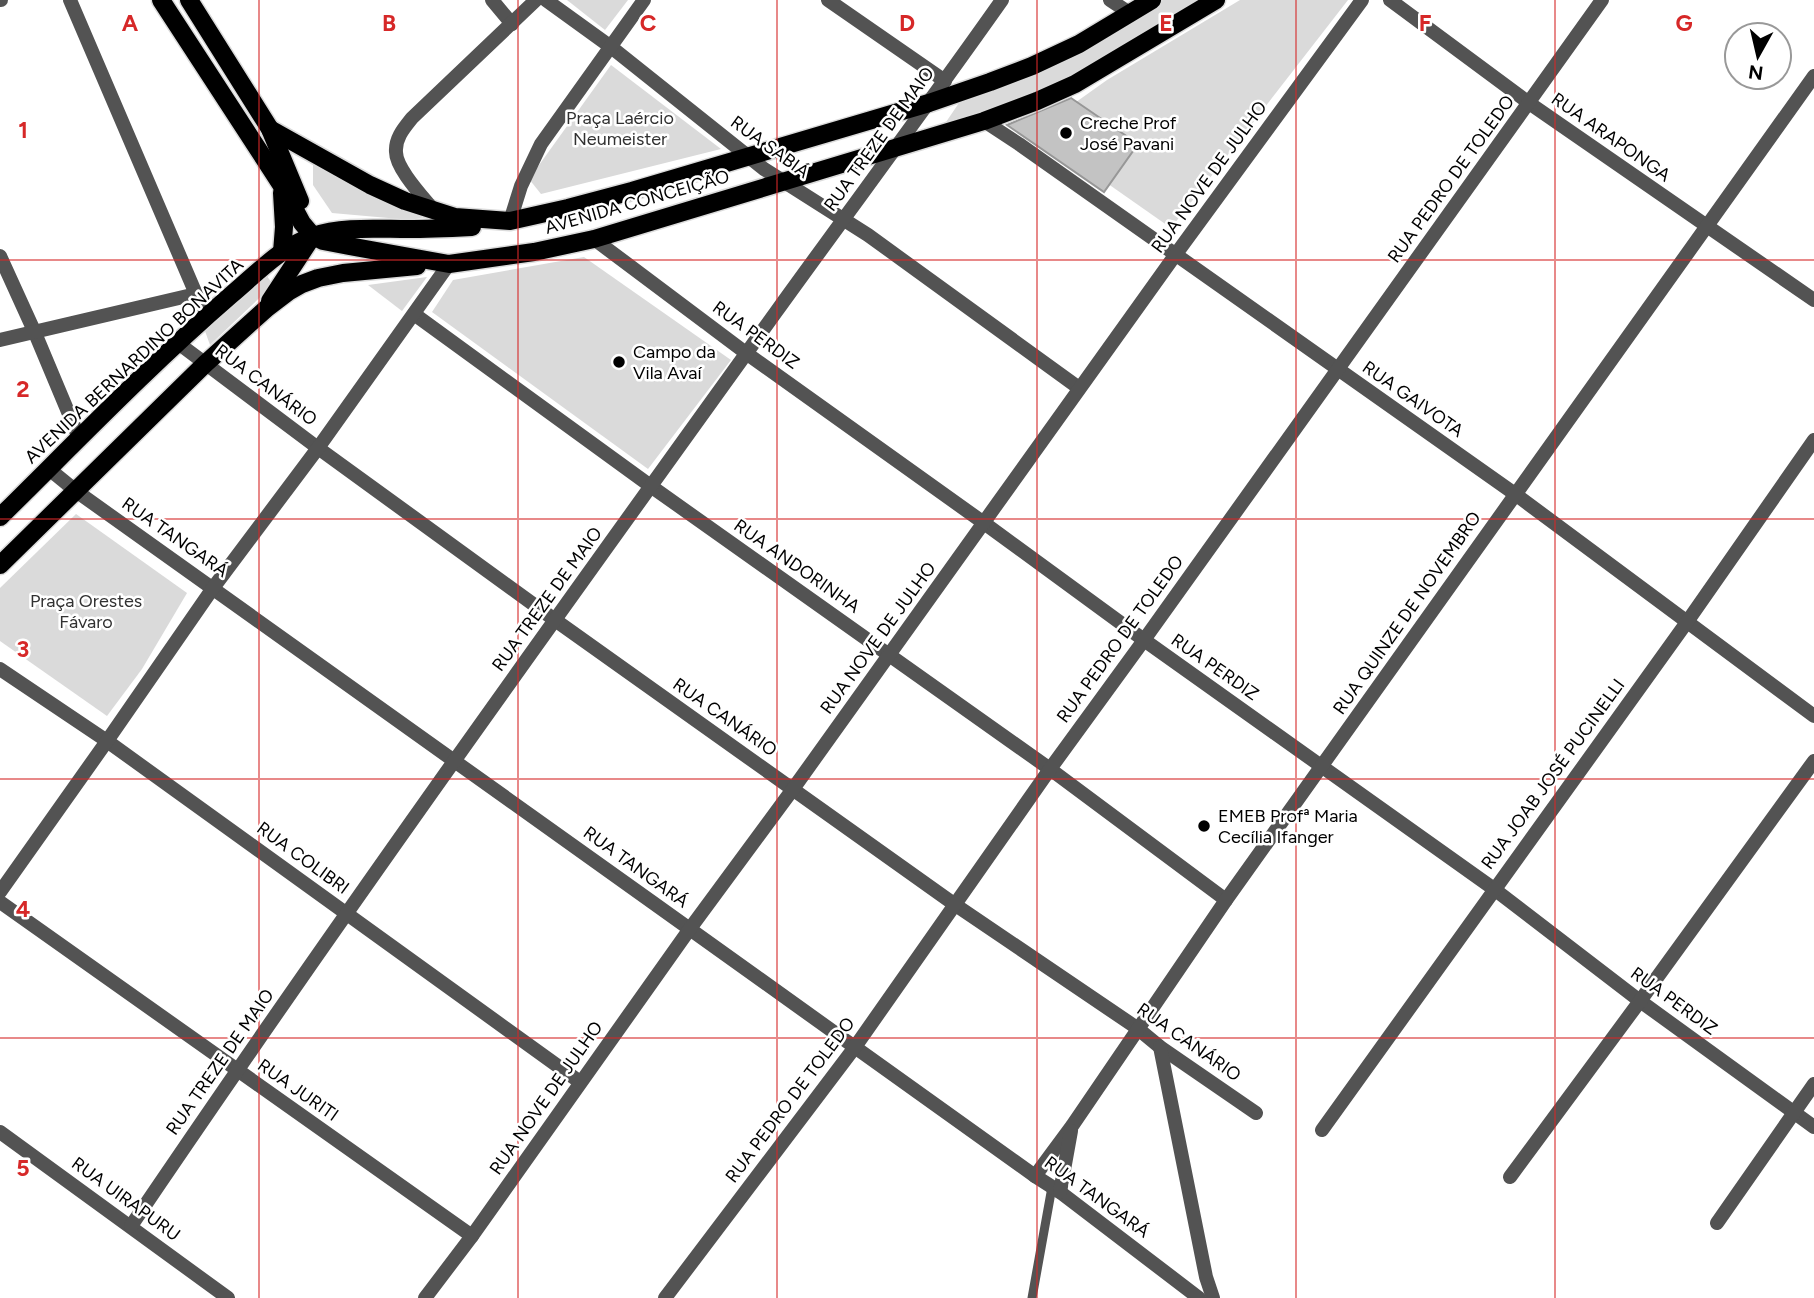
<svg xmlns="http://www.w3.org/2000/svg" width="1814" height="1298" viewBox="0 0 1814 1298" font-family="Figtree,sans-serif">
<style>
.green{fill:#dadada}
.building{fill:#c3c3c3;stroke:#979797;stroke-width:2}
.lines{fill:none;stroke-linecap:round;stroke-linejoin:round}
.primary-casing{stroke:#dbdbdb;stroke-width:21}
.lane{stroke:#535353;stroke-width:9}
.street{stroke:#535353;stroke-width:14}
.primary{stroke:#000;stroke-width:18}
.grid{fill:none;stroke:#d62828;stroke-width:2;stroke-opacity:0.55}
.poi-dot{fill:#000;stroke:#fff;stroke-width:2.5}
.labels{text-anchor:middle;stroke-width:5;stroke-linejoin:round;paint-order:stroke}
.park-label{font-size:18px;fill:#313131;stroke:#fff}
.poi-label{font-size:18px;fill:#000;stroke:#fff;text-anchor:start}
.street-label{font-size:18px;fill:#000;stroke:#fff}
.grid-label{font-size:23px;text-anchor:middle;font-weight:bold;fill:#d62828;stroke:#fff;stroke-width:5;stroke-linejoin:round;paint-order:stroke}
</style>
<rect width="100%" height="100%" fill="#fff"/>
<g class="green">
<polygon points="567,0 628,0 605,30"/>
<polygon points="1163,0 1200,0 1088,71 975,117 944,125 961,100 1076,55"/>
<polygon points="1240,0 1348,0 1171,228 1034,132 1107,80"/>
<polygon points="611,65 721,149 541,194 529,179"/>
<polygon points="313,160 425,217 411,220 332,213 313,185"/>
<polygon points="584,257 731,360 648,469 432,312 453,280"/>
<polygon points="267,276 273,285 210,345 205,331"/>
<polygon points="427,277 402,311 368,285"/>
<polygon points="76,514 187,593 142,669 107,716 0,641 0,588"/>
</g>
<polygon class="building" points="1071,98 1138,144 1104,192 1007,125"/>
<g class="lines">
<defs>
<g id="primary">
<polyline points="161,0 282,186 302,223 313,236 323,241 360,248 449,264 534,252 594,239 984,121 1037,101 1075,84 1216,0"/>
<polyline points="189,0 270,129 300,201"/>
<polyline points="270,129 370,185 405,201 455,217 510,221 568,208 632,191 929,103 990,82 1032,66 1079,44 1152,0"/>
<polyline points="282,252 284,227 282,193"/>
<polyline points="270,301 310,240"/>
<path d="M0,517C76,442 150,365 231,295C256,274 281,247 313,236C342,226 377,229 408,229C430,229 451,228 472,227"/>
<polyline points="0,565 205,364 267,308 288,292 302,284 318,278 343,273 417,266"/>
</g>
</defs>
<use href="#primary" class="primary-casing"/>
<polyline class="lane" points="1032,1298 1052,1187"/>
<g class="street">
<polyline points="0,0 1,0"/>
<polyline points="70,0 196,294"/>
<polyline points="492,0 512,24"/>
<polyline points="546,0 611,47 764,169 868,235 1079,388"/>
<polyline points="828,0 945,81"/>
<polyline points="1110,0 1131,14"/>
<polyline points="1390,0 1529,103 1814,300"/>
<polyline points="984,121 1019,144 1515,494 1814,716"/>
<path d="M435,212C424,198 396,169 396,152C395,138 404,128 412,118L536,0"/>
<polyline points="510,221 521,186 541,144 644,0"/>
<polyline points="594,239 746,353 984,523 1144,640 1494,889 1640,1001 1814,1127"/>
<polyline points="0,256 35,333 79,438"/>
<polyline points="414,314 652,487 1050,769 1226,900"/>
<polyline points="0,340 196,294 208,315"/>
<polyline points="178,343 318,448 555,620 954,904 1137,1028 1160,1047 1256,1113"/>
<path d="M49,469L76,491C397,718 715,948 1035,1176L1060,1192L1199,1298"/>
<polyline points="0,669 107,741 580,1082"/>
<polyline points="0,892 107,741 213,588 318,448 449,264"/>
<polyline points="0,902 472,1236"/>
<polyline points="1160,1047 1206,1277 1213,1298"/>
<polyline points="1322,1130 1687,622 1814,440"/>
<polyline points="0,1132 228,1298"/>
<polyline points="1035,1176 1072,1126 1226,900 1814,76"/>
<polyline points="1510,1177 1640,1001 1814,761"/>
<polyline points="1060,1192 1071,1131"/>
<polyline points="1717,1223 1814,1084"/>
<path d="M131,1226C340,917 558,615 776,312C851,208 928,105 1002,0"/>
<polyline points="425,1298 472,1236 689,930 793,789 1176,254 1362,0"/>
<polyline points="665,1298 855,1047 1050,769 1144,640 1602,0"/>
</g>
<use href="#primary" class="primary"/>
</g>
<path class="grid" d="M259,0V1298M518,0V1298M777,0V1298M1037,0V1298M1296,0V1298M1555,0V1298M0,260H1814M0,519H1814M0,779H1814M0,1038H1814"/>
<g class="poi-dot">
<circle cx="1066" cy="133" r="7"/>
<circle cx="619" cy="362" r="7"/>
<circle cx="1204" cy="826" r="7"/>
</g>
<g class="labels">
<g class="park-label">
<text x="620" y="124">Praça Laércio<tspan x="620" dy="21">Neumeister</tspan></text>
<text x="86" y="607">Praça Orestes<tspan x="86" dy="21">Fávaro</tspan></text>
</g>
<g class="poi-label">
<text x="1080" y="129">Creche Prof<tspan x="1080" dy="21">José Pavani</tspan></text>
<text x="633" y="358">Campo da<tspan x="633" dy="21">Vila Avaí</tspan></text>
<text x="1218" y="822">EMEB Profª Maria<tspan x="1218" dy="21">Cecília Ifanger</tspan></text>
</g>
<g class="street-label">
<text transform="translate(1611 137) rotate(35)" y="6">RUA ARAPONGA</text>
<text transform="translate(879 139) rotate(-54)" y="6">RUA TREZE DE MAIO</text>
<text transform="translate(770 147) rotate(36)" y="6">RUA SABIÁ</text>
<text transform="translate(1209 177) rotate(-54)" y="6">RUA NOVE DE JULHO</text>
<text transform="translate(1451 179) rotate(-54)" y="6">RUA PEDRO DE TOLEDO</text>
<text transform="translate(637 202) rotate(-16)" y="6">AVENIDA CONCEIÇÃO</text>
<text transform="translate(756 335) rotate(36)" y="6">RUA PERDIZ</text>
<text transform="translate(134 361) rotate(-43)" y="6">AVENIDA BERNARDINO BONAVITA</text>
<text transform="translate(266 385) rotate(37)" y="6">RUA CANÁRIO</text>
<text transform="translate(1413 399) rotate(35)" y="6">RUA GAIVOTA</text>
<text transform="translate(175 537) rotate(35)" y="6">RUA TANGARÁ</text>
<text transform="translate(797 566) rotate(35)" y="6">RUA ANDORINHA</text>
<text transform="translate(547 599) rotate(-54)" y="6">RUA TREZE DE MAIO</text>
<text transform="translate(1407 613) rotate(-55)" y="6">RUA QUINZE DE NOVEMBRO</text>
<text transform="translate(878 638) rotate(-54)" y="6">RUA NOVE DE JULHO</text>
<text transform="translate(1120 639) rotate(-54)" y="6">RUA PEDRO DE TOLEDO</text>
<text transform="translate(1215 667) rotate(35)" y="6">RUA PERDIZ</text>
<text transform="translate(725 717) rotate(35)" y="6">RUA CANÁRIO</text>
<text transform="translate(1553 774) rotate(-54)" y="6">RUA JOAB JOSÉ PUCINELLI</text>
<text transform="translate(303 858) rotate(36)" y="6">RUA COLIBRI</text>
<text transform="translate(636 867) rotate(36)" y="6">RUA TANGARÁ</text>
<text transform="translate(1674 1001) rotate(36)" y="6">RUA PERDIZ</text>
<text transform="translate(1189 1042) rotate(35)" y="6">RUA CANÁRIO</text>
<text transform="translate(220 1062) rotate(-55)" y="6">RUA TREZE DE MAIO</text>
<text transform="translate(298 1090) rotate(35)" y="6">RUA JURITI</text>
<text transform="translate(546 1098) rotate(-55)" y="6">RUA NOVE DE JULHO</text>
<text transform="translate(790 1100) rotate(-53)" y="6">RUA PEDRO DE TOLEDO</text>
<text transform="translate(1097 1197) rotate(36)" y="6">RUA TANGARÁ</text>
<text transform="translate(126 1199) rotate(36)" y="6">RUA UIRAPURU</text>
</g>
</g>
<g class="grid-label">
<text x="130" y="31">A</text>
<text x="389" y="31">B</text>
<text x="648" y="31">C</text>
<text x="907" y="31">D</text>
<text x="1166" y="31">E</text>
<text x="1425" y="31">F</text>
<text x="1684" y="31">G</text>
<text x="23" y="138">1</text>
<text x="23" y="397">2</text>
<text x="23" y="657">3</text>
<text x="23" y="917">4</text>
<text x="23" y="1176">5</text>
</g>
<g transform="translate(1758 56) rotate(188)"><circle r="33" fill="#ffffff" stroke="#999999" stroke-width="2"/>
<path d="M0-5L12 26L0 18L-12 26Z" fill="#000000"/>
<text y="-10" font-size="19" font-weight="bold" text-anchor="middle" fill="#000000">N</text>
</g>
</svg>
